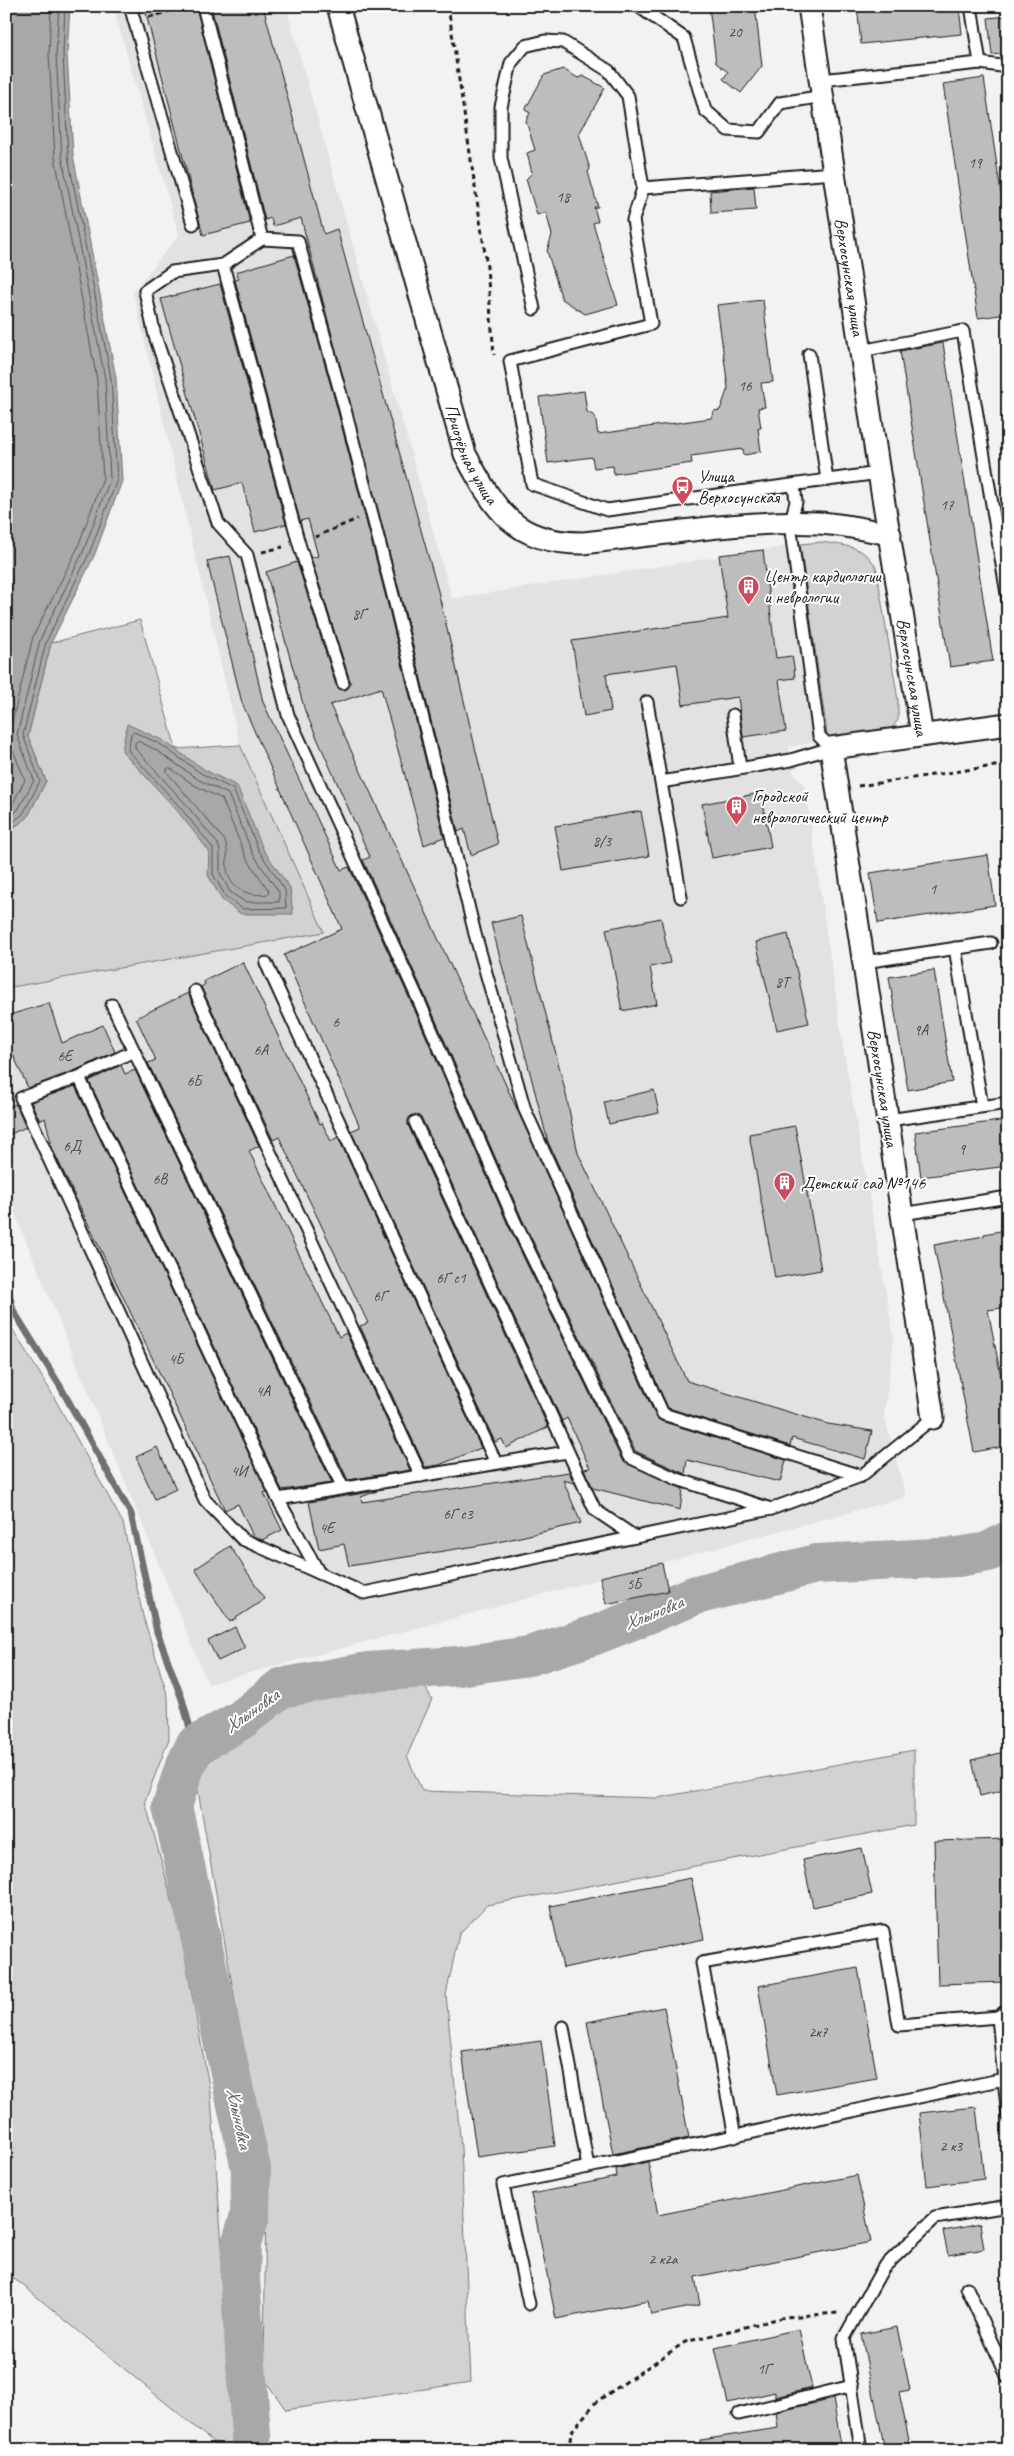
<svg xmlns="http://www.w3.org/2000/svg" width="1014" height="2456" viewBox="0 0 1014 2456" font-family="Caveat,sans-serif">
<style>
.built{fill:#e2e2e2}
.green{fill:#d2d2d2;stroke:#777}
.water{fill:#a8a8a8;stroke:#707070}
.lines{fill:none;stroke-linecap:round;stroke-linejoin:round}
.shore{stroke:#545454;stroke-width:1}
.stream{stroke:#707070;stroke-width:7}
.river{stroke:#a8a8a8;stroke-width:40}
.building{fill:#bdbdbd;stroke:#1c1c1c}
.lane-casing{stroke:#1c1c1c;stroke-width:15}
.street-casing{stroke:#1c1c1c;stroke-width:25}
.path{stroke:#1c1c1c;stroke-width:3;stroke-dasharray:5 4;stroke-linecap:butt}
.lane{stroke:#fff;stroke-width:11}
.street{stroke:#fff;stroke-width:21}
.labels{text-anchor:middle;stroke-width:4;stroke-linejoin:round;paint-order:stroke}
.number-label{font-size:15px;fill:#444}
.street-label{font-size:18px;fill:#1c1c1c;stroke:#fff}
.poi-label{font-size:18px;fill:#1c1c1c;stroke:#fff;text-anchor:start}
.water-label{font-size:19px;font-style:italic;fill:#5b5b5b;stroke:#fff}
</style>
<rect width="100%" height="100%" fill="#f2f2f2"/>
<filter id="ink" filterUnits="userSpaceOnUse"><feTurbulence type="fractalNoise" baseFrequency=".02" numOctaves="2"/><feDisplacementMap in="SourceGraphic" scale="10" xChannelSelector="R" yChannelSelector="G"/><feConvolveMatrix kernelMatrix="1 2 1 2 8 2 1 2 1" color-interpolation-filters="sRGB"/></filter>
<g filter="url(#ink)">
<polygon class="built" points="113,6 286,6 452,599 800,544 822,542 853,547 870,556 876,567 898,700 898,720 891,729 789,747 793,773 805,786 844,1052 894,1339 884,1414 906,1497 208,1684 6,1192 6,988 324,932 240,745 133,292 179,235"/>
<g class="green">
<path d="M822,542C845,546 863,545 876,567L898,700V720L891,729L828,740L800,544Z"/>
<polygon points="140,620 176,749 240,745 324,932 6,988 6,833 27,818 46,781 28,736 51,643"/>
<polygon points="6,1319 50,1390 123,1523 143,1616 168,1697 169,1739 145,1801 180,1930 211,2097 237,2450 223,2450 20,2283 6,2274"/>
<polygon points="421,1680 432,1699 407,1756 422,1791 657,1798 914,1750 914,1825 487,1905 459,1934 446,1995 461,2147 471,2382 286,2410 264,2379 266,2177 195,1774 253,1724 293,1694"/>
</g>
<g class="water">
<polygon points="6,6 70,6 67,54 73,155 116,378 122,481 94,556 51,643 28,736 46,781 27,818 6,833"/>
<polygon points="127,724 162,740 205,770 237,786 263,849 290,888 293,914 241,914 222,900 208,875 209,851 175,808 122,751"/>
</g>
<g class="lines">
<g class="shore">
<polygon points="134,732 160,744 202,774 233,789 259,851 285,890 286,908 243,909 226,897 213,874 213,848 178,805 128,750 131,734"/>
<polygon points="138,741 156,750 199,780 228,794 253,854 279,892 279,902 245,902 230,892 220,873 220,851 218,844 183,801 135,748 135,743"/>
<path d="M170,768L194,785L222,799L246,857L269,891L268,894C250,897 229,890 227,869C226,859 229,851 225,841L167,772V769Z"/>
<polyline points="6,809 12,805 25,780 10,743 9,734 33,637 77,549 103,478 97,380 55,157 49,54 51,6"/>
<polyline points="6,819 18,810 34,780 17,735 40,640 83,552 110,479 105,379 62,157 56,54 59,6"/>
<polyline points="6,827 23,814 40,781 23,735 46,642 89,554 117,480 111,378 68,156 63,54 65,6"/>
</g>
<polyline class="stream" points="6,1283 13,1310 60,1386 131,1514 157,1632 182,1699 195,1746"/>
<polyline class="river" points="252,2450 240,2278 241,2244 250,2216 251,2169 172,1806 184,1769 195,1746 241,1720 281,1688 368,1672 459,1666 529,1656 595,1635 696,1595 816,1564 958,1557 988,1552 1008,1541"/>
</g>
<g class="building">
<polygon points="144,6 196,6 250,223 203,235"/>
<polygon points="211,6 263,6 324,234 337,229 438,591 498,844 471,855 464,829 458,832 403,605 301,218 273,226 271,218 265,220"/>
<polygon points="709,6 755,6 762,66 741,93 723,79 728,72 716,63"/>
<polygon points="857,6 959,6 962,34 861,44"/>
<polygon points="1008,16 1008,53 992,55 988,18"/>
<polygon points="563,69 578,78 583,76 605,88 579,134 590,169 588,172 598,207 594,207 598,221 593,223 618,305 585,314 562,299 547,251 552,235 546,212 537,215 526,179 532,173 527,153 535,150 526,121 530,113 525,110 544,75"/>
<polygon points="984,78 1008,241 1008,314 978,318 943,84"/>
<polygon points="754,187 756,210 711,213 710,191"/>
<polygon points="294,255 336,404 389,609 444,837 424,845 381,688 330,705 517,1109 656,1417 661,1421 786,1460 780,1482 687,1460 685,1474 635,1451 522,1219 426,998 363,860 370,857 305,711 266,572 297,562 336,685 341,690 348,688 350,681 311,558 318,556 308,519 300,521 235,280 239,279 236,272"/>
<polygon points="220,284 286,524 255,532 242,483 215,490 161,299"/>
<polygon points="763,300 773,382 761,383 765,407 758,408 761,428 758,428 761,452 744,455 743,449 691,456 692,463 614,474 613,466 594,468 592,457 548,463 539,397 584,391 587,412 595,416 598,434 711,418 714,411 720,410 728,388 717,305"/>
<polygon points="943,343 993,661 950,667 900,351"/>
<polygon points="763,550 776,658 792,656 794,667 795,678 779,680 786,731 743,737 738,697 683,705 677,664 606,674 611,711 584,716 572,641 728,618 719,555"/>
<polygon points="230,556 263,702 341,870 349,867 412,1004 508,1225 622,1460 683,1489 680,1510 593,1488 584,1469 590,1468 567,1418 562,1421 422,1119 419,1116 412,1115 409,1118 408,1125 548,1427 506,1448 502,1439 495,1442 351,1131 360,1127 284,955 342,929 242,703 207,561"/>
<polygon points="761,793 771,847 712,858 702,804"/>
<polygon points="641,811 649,856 563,871 555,826"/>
<polygon points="988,855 995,905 878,923 870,873"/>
<polygon points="521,916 565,1090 578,1153 687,1381 828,1424 872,1431 865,1459 792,1438 790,1446 668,1408 548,1142 491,923"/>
<polygon points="661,918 670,963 650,967 657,1004 622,1011 606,929"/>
<polygon points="788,934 809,1023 777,1030 756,942"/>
<polygon points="243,962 320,1124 322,1123 331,1141 338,1137 481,1448 439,1465 425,1467 360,1326 368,1323 279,1137 273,1140 201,987 205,984 204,981"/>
<polygon points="934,970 952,1082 908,1090 889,977"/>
<polygon points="188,993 259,1146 249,1151 339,1337 346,1333 410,1470 348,1480 148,1063 156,1060 136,1018"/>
<polygon points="49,1003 62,1043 103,1025 115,1052 76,1070 28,1088 6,1039 6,1016"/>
<polygon points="121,1065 125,1074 135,1070 332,1483 282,1490 89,1081"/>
<polygon points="75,1086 267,1492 264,1493 282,1530 262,1540 253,1536 238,1504 225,1510 71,1188 53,1150 45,1118 40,1121 31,1102"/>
<polygon points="654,1090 659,1113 609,1124 604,1102"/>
<polygon points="16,1104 26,1127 6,1136 6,1108"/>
<polygon points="1008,1120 1008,1166 921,1177 915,1132"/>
<polygon points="795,1126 821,1270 775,1278 749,1134"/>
<polygon points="1006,1230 1008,1307 988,1310 1008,1412 1008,1446 974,1452 934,1245 984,1236 984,1234"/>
<polygon points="157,1447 176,1489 155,1499 136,1457"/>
<polygon points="569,1472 574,1483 563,1480 581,1523 494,1543 349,1566 344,1544 319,1549 309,1502 377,1491 361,1497 362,1502"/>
<polygon points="230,1546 265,1599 230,1622 195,1569"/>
<polygon points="662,1563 668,1591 606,1604 600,1577"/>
<polygon points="235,1627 245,1648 218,1661 208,1641"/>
<polygon points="1008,1751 1008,1789 980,1796 972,1760"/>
<polygon points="1008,1839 1008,1982 938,1984 934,1841"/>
<polygon points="862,1848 872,1894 813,1907 803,1860"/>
<polygon points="691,1878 704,1939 563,1968 550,1906"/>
<polygon points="858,1968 877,2078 777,2095 758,1986"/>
<polygon points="664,2007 689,2138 613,2154 587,2022"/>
<polygon points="541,2041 555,2146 477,2157 462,2052"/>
<polygon points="976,2107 984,2179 927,2186 919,2113"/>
<polygon points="648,2162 658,2215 857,2175 871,2242 695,2277 700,2305 651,2315 648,2301 556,2319 531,2194 617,2177 616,2169"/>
<polygon points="980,2224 984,2249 948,2255 943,2231"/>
<polygon points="897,2327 910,2390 899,2392 911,2450 885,2450 861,2334"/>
<polygon points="799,2329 812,2388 775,2397 775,2392 728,2403 715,2348"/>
<polygon points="833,2399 842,2450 702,2450 701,2440 778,2428 776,2412"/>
</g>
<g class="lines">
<defs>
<g id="lane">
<polyline points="130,6 193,224"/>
<polyline points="203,6 262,239 223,265 172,272 145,291 155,336 218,523 247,555 288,715 419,1001 515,1222 629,1457 677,1479 771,1509"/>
<polyline points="638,6 684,38 705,110 728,130 759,132 780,103 824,96"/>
<polyline points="980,63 1008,67"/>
<polyline points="821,80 980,63 971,6"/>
<polyline points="643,188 633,220 651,324 510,361 532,484 607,510 879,473"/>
<polyline points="262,239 298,241 343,402 396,607 475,934 525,1110 663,1414 861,1476"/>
<polyline points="223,265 299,544 343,683"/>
<polyline points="534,309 501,158 501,107 511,63 525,46 545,41 563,42 609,71 628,96 643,188 834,173"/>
<polyline points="861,351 963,331 1008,600"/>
<polyline points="809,354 827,480"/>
<polyline points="794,485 796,502 790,524 819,736 831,748"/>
<polyline points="647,702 681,897"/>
<polyline points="733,715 740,768"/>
<polyline points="661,782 791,760 831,748"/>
<polyline points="955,948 982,1106"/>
<polyline points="864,962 991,943"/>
<polyline points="266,963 496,1463"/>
<polyline points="195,991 421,1476"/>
<polyline points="112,1005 343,1488"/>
<polyline points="134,1051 79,1077 278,1499 319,1573 364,1593 771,1509 861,1476 933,1418"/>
<polyline points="79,1077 21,1098 205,1500 242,1539 319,1573"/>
<polyline points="888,1120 1008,1103"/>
<polyline points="415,1122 595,1510 635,1537"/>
<polyline points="902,1214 1008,1197"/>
<polyline points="278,1499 567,1452"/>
<polyline points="998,2017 1008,2009"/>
<polyline points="563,2027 588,2167"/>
<polyline points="735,2137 702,1963 883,1931 899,2025 998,2017 1004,2079"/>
<polyline points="967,2288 1008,2378"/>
<polyline points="529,2304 503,2185 1004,2079 1008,2116"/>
<polyline points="739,2414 852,2386"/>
<polyline points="861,2450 844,2338 883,2268 935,2218 1008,2206"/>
</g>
<g id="street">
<path id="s1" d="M338,6L465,454C495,510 514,543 583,543C660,535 740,520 818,523C843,524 866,530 890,534"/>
<path id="s2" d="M809,6L879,473L922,735"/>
<polyline points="933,1418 831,748 1008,724"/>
</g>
</defs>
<use href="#lane" class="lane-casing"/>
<use href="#street" class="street-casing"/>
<g class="path">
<polyline points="448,6 487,267 494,355"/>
<polyline points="149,17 187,7"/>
<polyline points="315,537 357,519"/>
<polyline points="262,552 283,547"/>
<polyline points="858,786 1008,764"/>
<polyline points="569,2450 571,2432 596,2402 685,2342 785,2317 838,2313"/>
</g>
<use href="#lane" class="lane"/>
<use href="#street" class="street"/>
</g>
</g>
<defs>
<symbol id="bus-pin" viewBox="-11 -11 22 30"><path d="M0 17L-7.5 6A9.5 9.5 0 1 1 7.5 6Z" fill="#d1495b" stroke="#fff"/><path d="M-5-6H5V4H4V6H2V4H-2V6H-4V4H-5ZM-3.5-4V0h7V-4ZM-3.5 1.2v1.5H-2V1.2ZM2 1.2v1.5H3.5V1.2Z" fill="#fff"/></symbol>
<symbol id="building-pin" viewBox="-11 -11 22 30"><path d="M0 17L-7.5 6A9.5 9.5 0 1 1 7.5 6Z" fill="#d1495b" stroke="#fff"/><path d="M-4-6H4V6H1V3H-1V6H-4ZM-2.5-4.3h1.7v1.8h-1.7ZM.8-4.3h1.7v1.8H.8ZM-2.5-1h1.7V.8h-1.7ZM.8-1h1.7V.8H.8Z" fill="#fff"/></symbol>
</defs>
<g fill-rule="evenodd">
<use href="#bus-pin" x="670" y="474" width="25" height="34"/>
<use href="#building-pin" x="736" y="574" width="25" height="34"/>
<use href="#building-pin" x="724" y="794" width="25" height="34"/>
<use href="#building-pin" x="772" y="1170" width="25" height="34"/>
</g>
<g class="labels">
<g class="number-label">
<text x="735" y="37">20</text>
<text x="975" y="168">19</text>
<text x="563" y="202">18</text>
<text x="745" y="391">16</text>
<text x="947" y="510">17</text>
<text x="359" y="619">8Г</text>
<text x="602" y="846">8/3</text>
<text x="933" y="894">1</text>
<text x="782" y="987">8Т</text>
<text x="336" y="1027">6</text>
<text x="921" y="1035">9А</text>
<text x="261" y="1055">6А</text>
<text x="65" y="1061">6Е</text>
<text x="194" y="1086">6Б</text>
<text x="72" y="1151">6Д</text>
<text x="962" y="1154">9</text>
<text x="160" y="1184">6В</text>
<text x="451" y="1283">6Г с1</text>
<text x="380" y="1301">6Г</text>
<text x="176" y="1364">4Б</text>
<text x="263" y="1396">4А</text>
<text x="239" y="1476">4И</text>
<text x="458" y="1519">6Г с3</text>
<text x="327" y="1533">4Е</text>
<text x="634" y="1589">5Б</text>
<text x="818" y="2037">2к7</text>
<text x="951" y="2151">2 к3</text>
<text x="663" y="2264">2 к2а</text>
<text x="764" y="2374">1Г</text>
</g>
<g class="street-label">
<text dy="6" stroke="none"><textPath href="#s2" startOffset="274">Верхосунская улица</textPath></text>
<text dy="6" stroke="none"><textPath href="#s1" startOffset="468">Приозёрная улица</textPath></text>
<text dy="6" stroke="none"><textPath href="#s2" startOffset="679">Верхосунская улица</textPath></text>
<text transform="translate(883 1088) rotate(81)" y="6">Верхосунская улица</text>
</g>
<g class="poi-label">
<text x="698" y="482">Улица<tspan x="698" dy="21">Верхосунская</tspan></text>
<text x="764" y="582">Центр кардиологии<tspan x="764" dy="21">и неврологии</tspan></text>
<text x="752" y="802">Городской<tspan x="752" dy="21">неврологический центр</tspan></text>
<text x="801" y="1189">Детский сад №146</text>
</g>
<g class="water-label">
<text transform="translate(653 1612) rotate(-22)" y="7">Хлыновка</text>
<text transform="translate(251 1710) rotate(-35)" y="7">Хлыновка</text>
<text transform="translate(240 2118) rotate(78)" y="7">Хлыновка</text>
</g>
</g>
<rect width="1014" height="2456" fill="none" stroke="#fff" stroke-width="25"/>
<rect x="12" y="12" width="989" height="2431" fill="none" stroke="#1c1c1c" stroke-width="2" filter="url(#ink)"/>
</svg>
